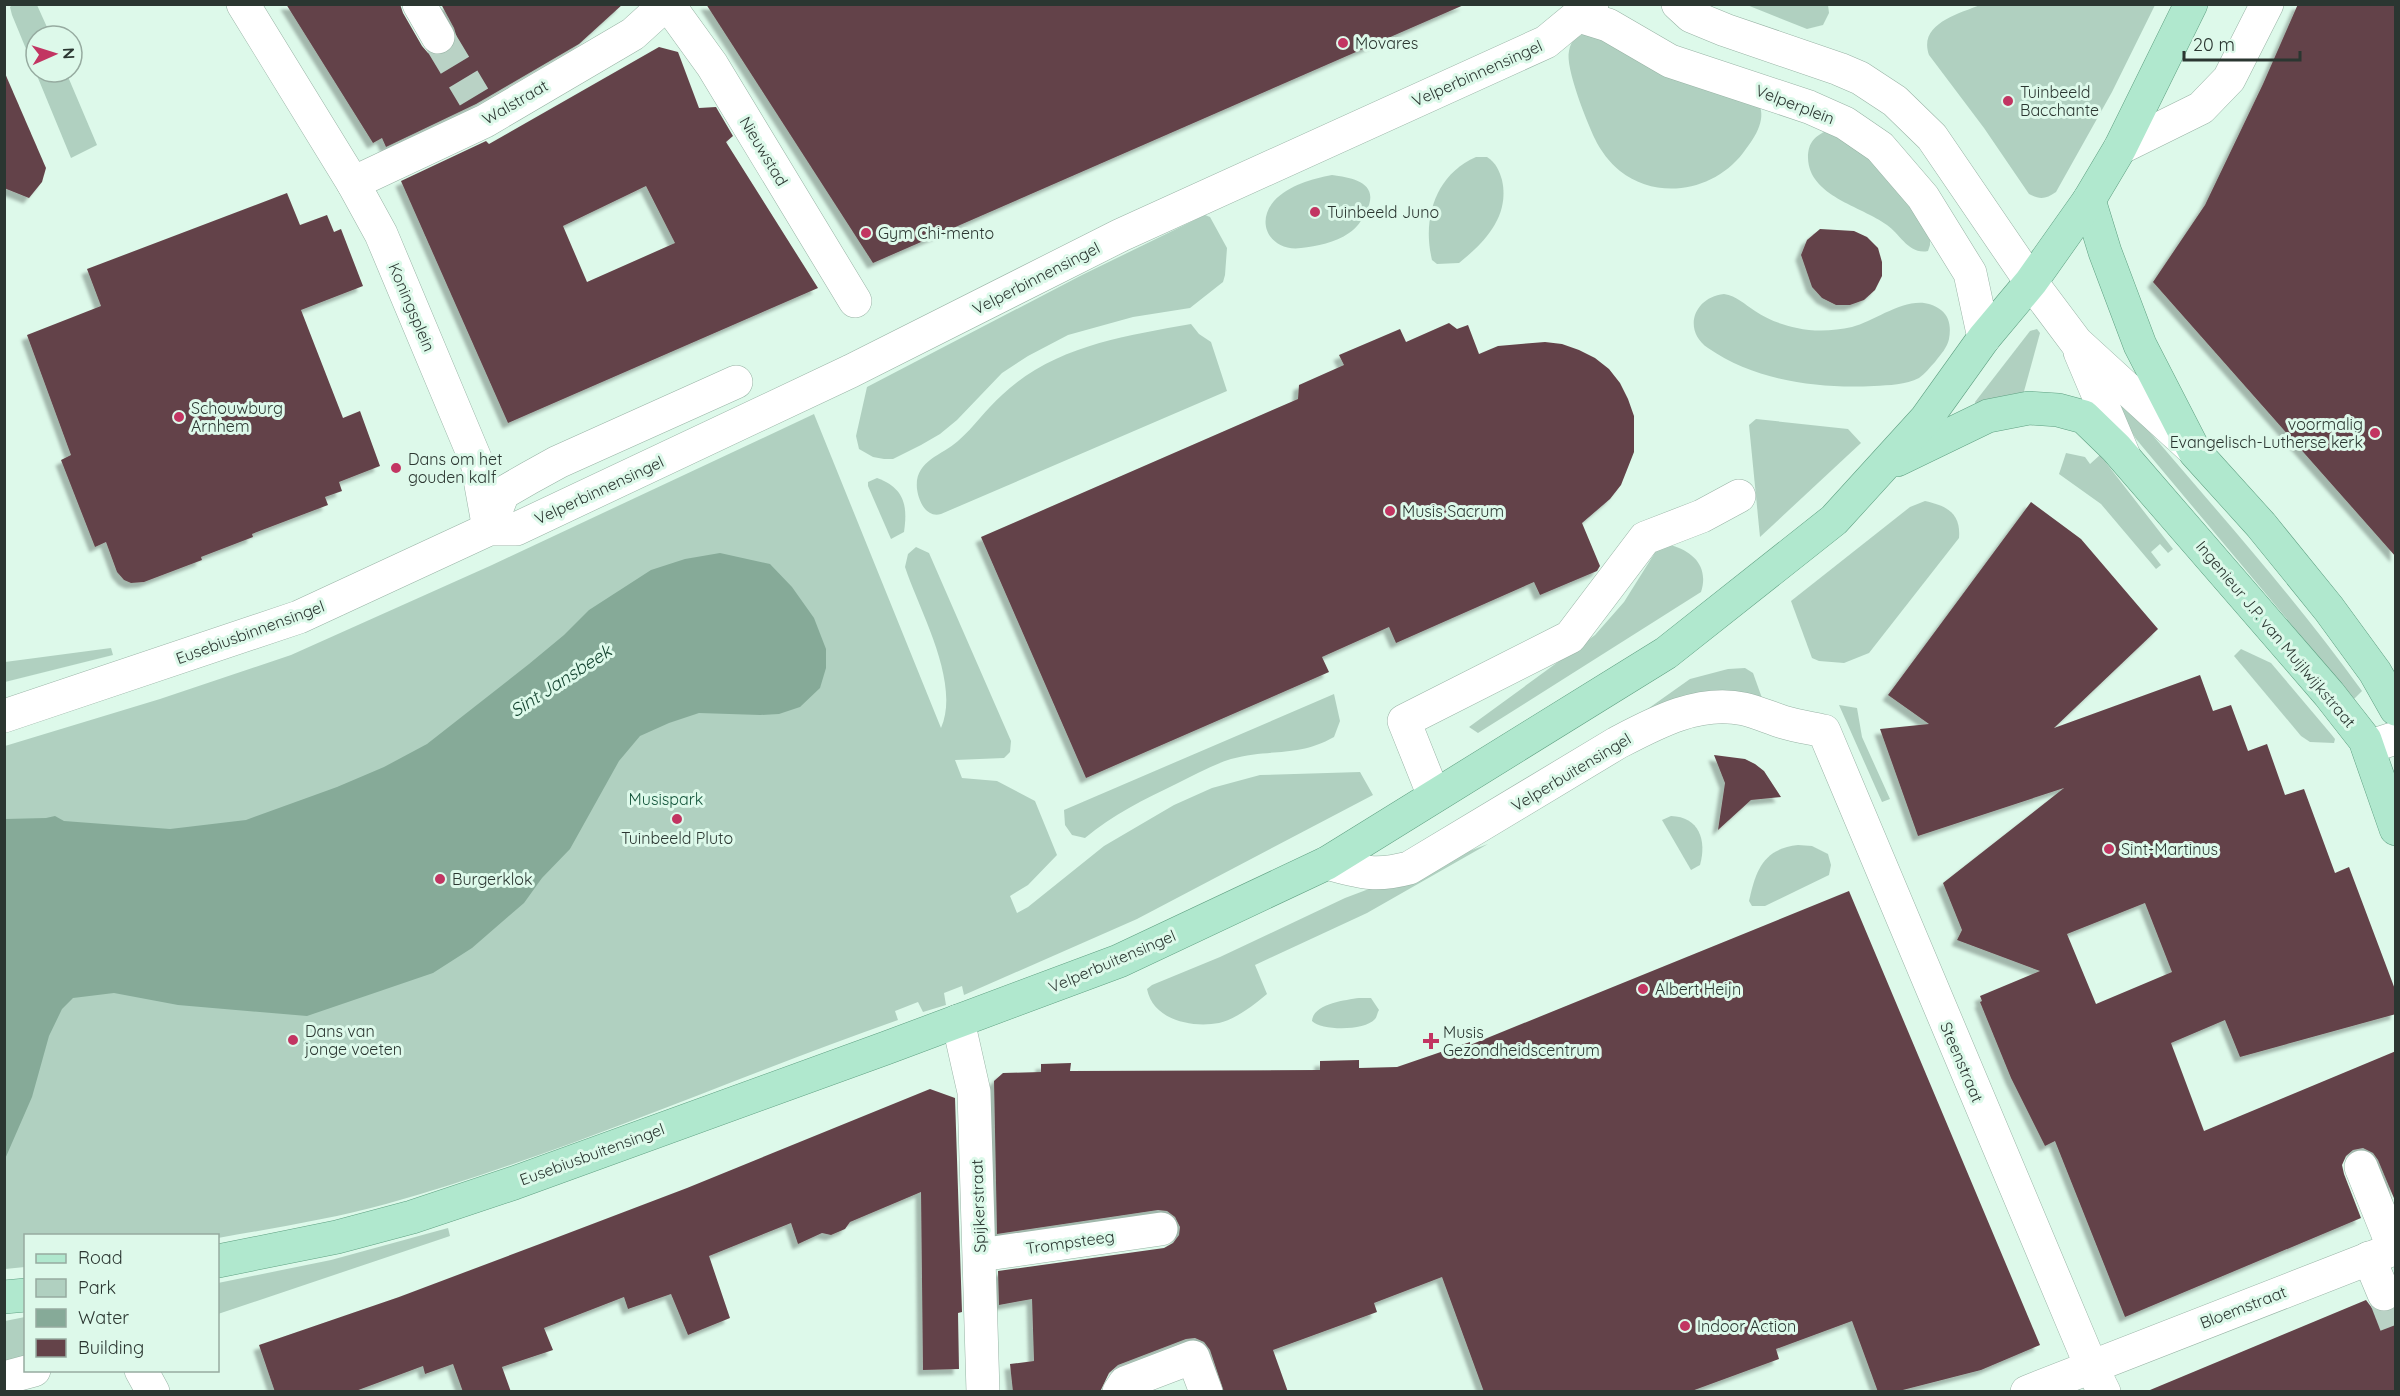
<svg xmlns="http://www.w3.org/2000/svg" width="2400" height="1396" viewBox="0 0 2400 1396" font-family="Quicksand,sans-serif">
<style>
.green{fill:#b0d0c0}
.water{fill:#86aa98}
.building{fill:#644349;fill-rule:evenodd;filter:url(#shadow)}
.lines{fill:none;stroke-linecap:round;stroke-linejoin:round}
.minor-tunnel{stroke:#b9d2c5;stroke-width:33;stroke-dasharray:33 16;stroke-linecap:butt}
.minor-casing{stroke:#98b3a5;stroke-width:34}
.major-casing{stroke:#5fa082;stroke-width:34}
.minor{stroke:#fff;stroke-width:33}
.major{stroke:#b0e8ce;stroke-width:33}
.poi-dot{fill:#c23562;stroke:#ddf9ea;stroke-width:2}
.labels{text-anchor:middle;stroke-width:6;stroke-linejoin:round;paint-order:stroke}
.poi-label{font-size:16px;fill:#2b3631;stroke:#ddf9ea;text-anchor:start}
.street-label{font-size:16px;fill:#2b3631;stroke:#ddf9ea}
.park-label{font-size:16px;fill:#16573d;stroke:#ddf9ea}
.water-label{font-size:18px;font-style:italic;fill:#144430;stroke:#ddf9ea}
</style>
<defs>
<filter id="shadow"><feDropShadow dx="-5.5" dy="5.5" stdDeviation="1.5" flood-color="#0004"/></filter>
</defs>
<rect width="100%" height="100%" fill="#ddf9ea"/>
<g class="green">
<polygon points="12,5 37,5 51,36 36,36 36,72 66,72 97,145 71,158 12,15 10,7"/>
<polygon points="1747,5 1828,5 1829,13 1823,25 1807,29"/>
<path d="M1980,5H2155L2112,92L2056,192C2046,199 2040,200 2029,194L1984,128L1929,55C1918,24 1958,14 1980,5Z"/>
<path d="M1586,33L1759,104C1767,121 1753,140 1743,153C1714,191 1658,201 1620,171C1610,163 1600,150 1595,139C1587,122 1565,68 1569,51C1571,40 1576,37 1586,33Z"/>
<path d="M1828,130L1854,138L1930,232V245L1928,251C1909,255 1900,234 1887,225C1861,206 1809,196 1808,158C1808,142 1815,136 1828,130Z"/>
<path d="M1476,157H1487C1496,163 1499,170 1502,180C1510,216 1485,242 1459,263L1437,264L1432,260C1422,219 1435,175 1476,157Z"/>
<path d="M1332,175C1354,178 1381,183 1366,212C1362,220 1357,228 1349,233C1335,243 1317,246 1301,248C1272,252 1254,224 1274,201C1289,185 1312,179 1332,175Z"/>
<polygon points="1205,215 1210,217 1227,248 1225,275 1223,282 1190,308 1133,317 1068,335 1028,356 1002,373 957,420 940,434 921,445 893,459 884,459 873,457 859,449 856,436 867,387 1082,275"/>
<path d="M1724,294C1737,296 1744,304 1755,311C1768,320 1783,325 1797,328C1815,332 1834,331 1852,327C1879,320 1914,289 1941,310C1950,317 1951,328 1949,339C1947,348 1941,354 1935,362C1930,367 1925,374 1919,378C1906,385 1889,385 1874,386C1819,389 1755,381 1708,348C1682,330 1694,297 1724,294Z"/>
<path d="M1191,324L1199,334L1211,342L1227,391L941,514C927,518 919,503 917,489C914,461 941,456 958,441C974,427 986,409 1002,395C1054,346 1124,336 1191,324Z"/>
<polygon points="2037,329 2040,333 2023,395 1977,407 1975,402 2030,331"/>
<path d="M2126,404C2206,499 2290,591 2362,691L2354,699L2136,439L2117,409Z"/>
<path d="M814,414L941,728C961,682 919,610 905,567L908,554L916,547L929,553L1011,741L1010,752L1004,758L955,760L962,778L997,781L1035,801L1057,855L1028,885L1010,896L1017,913L1028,907L1104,846L1174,805L1212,788L1260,775L1360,772L1373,795L1137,919L964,995L962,986L944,993L946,1005L923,1012L918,1002L895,1011L898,1020C727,1080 561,1155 386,1204C331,1219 274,1228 218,1238V1236H26L25,1267L5,1269V746L160,699L291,655L492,565Z"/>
<polygon points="1756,419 1848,429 1861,443 1760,537 1749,425"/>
<polygon points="2066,453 2085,457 2090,464 2100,455 2173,549 2168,553 2160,544 2151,552 2161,565 2156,569 2101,504 2059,474"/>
<path d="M877,478C904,488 908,505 904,532L891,539L868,486V482Z"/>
<path d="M1925,501C1947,506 1961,513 1959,538L1869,653L1844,663L1819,661L1812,658L1791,601L1910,507Z"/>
<path d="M1671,545C1694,552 1709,567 1701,592L1478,733L1469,727L1595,635L1624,602L1656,551Z"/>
<polygon points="111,648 113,655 5,682 5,662"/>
<polygon points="2241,649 2271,663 2331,734 2335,739 2334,743 2310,742 2301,736 2234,656"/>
<polygon points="1745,668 1753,673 1762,698 1642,713 1690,679 1728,669"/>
<path d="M1334,694L1340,721L1334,737C1297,758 1270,748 1231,759C1212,765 1194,775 1176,784C1145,799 1112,815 1085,838L1072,835L1065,825L1064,810Z"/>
<polygon points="1839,705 1857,708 1862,737 1890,799 1882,802"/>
<path d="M1671,816C1699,817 1707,840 1700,865L1691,870L1662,820Z"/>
<path d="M1488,844L1367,913L1255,965L1267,994C1254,1005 1236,1019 1219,1023C1191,1028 1153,1020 1147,989L1152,985L1220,957L1345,898Z"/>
<path d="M1798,845L1812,846L1828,854L1831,865L1829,875L1765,906H1752L1749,901C1756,870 1763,849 1798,845Z"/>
<path d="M1359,998H1371L1379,1010C1377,1013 1377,1017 1375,1019C1365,1031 1322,1031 1312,1021C1313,1004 1345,1000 1359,998Z"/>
<polygon points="448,1228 450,1236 218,1314 218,1283 331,1260"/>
<polygon points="25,1317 25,1358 5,1364 5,1321"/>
</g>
<polygon class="water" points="720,553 770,564 792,587 814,618 826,649 826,668 820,688 800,707 779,714 760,715 699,713 669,723 640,736 619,761 570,849 542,878 524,903 472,948 433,973 307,1016 178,1005 114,993 73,998 62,1009 49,1036 32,1097 5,1159 5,819 46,818 55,816 64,821 170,829 246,820 337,787 384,767 427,744 529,664 564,635 589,610 651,570 685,559"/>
<g class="building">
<polygon points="286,4 400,4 403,13 422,46 428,53 437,56 448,53 454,46 457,38 454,28 441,4 623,4 579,44 476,104 386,147 382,138 373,143"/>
<polygon points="706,4 1466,4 873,263"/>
<polygon points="2298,4 2396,4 2396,557 2153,282 2205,205 2263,84"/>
<path d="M659,47L678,52L699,108L716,107L733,136L726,142L818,288L508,423L401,181L486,141L489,144ZM646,186L675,243L587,282L563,226Z"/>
<polygon points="4,71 46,168 42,182 29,198 4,188"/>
<polygon points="287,193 300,225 327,215 334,232 341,229 363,286 301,310 343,418 360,411 380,466 339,482 342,491 325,497 328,505 252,534 253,537 201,557 202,560 144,582 131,583 124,580 117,572 106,542 95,547 61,460 71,455 27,335 101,306 87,269"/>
<polygon points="1820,229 1854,231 1867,237 1878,248 1882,262 1882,276 1875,290 1864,300 1850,305 1836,305 1822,298 1812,287 1801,255 1807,240"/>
<polygon points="1449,323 1457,329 1468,325 1479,354 1498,346 1545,342 1562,344 1579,350 1595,358 1609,369 1620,383 1628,399 1634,416 1634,452 1621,485 1610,499 1582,523 1600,566 1597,571 1540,595 1534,582 1396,643 1389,627 1322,657 1329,672 1086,778 981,537 1298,399 1299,385 1344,365 1339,355 1400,329 1406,342"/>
<path d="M2031,502L2081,539L2158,629L2054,728L2200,675L2213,711L2231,705L2248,751L2267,744L2285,795L2304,789L2335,873L2349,867L2396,992V1014L2240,1057L2225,1020L2171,1043L2204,1131L2396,1051V1203L2378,1160L2373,1153L2363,1148L2353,1150L2346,1156L2342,1165L2344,1174L2361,1218L2125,1317L2055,1141L2045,1146L2011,1078L1980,1002L1982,1001L1980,996L2040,971L1957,940L1962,930L1943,883L2064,788L1918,836L1880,729L1929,724L1888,695ZM2145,903L2172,972L2096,1004L2067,934Z"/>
<polygon points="1714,755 1745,759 1755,764 1764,771 1781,797 1751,800 1718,830 1725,783"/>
<polygon points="1849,891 2040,1345 1981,1370 1895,1392 1878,1392 1852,1321 1776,1349 1779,1359 1689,1392 1484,1392 1442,1277 1374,1303 1377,1312 1273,1350 1288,1392 1224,1392 1210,1350 1204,1342 1195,1338 1186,1339 1118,1365 1109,1373 1100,1392 1013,1392 1010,1364 1034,1361 1032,1299 999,1305 998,1271 1164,1248 1173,1243 1179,1235 1180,1227 1175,1217 1167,1211 1158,1210 997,1234 994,1081 1003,1073 1041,1072 1041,1064 1071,1063 1070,1071 1320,1070 1320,1061 1359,1060 1359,1068 1397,1067 1470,1042 1470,1045"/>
<polygon points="930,1089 955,1098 962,1312 958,1313 959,1369 923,1370 921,1192 850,1222 845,1229 831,1235 822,1233 798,1244 791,1223 709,1256 730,1318 688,1335 671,1294 628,1309 624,1297 544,1328 553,1350 502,1367 511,1392 463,1392 453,1364 425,1374 423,1366 353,1392 275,1392 259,1345 399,1297 545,1242 687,1188"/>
<polygon points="2366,1300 2372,1308 2381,1312 2391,1311 2396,1308 2396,1392 2151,1392 2150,1390"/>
</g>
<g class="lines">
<g class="minor-tunnel">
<polyline points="438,37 474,97"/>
<polyline points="2384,1294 2396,1325"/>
</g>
<defs>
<g id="minor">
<polyline points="243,4 353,183 381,234 477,463 489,529"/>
<polyline points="419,4 438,37"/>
<polyline points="668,4 712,65 855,301"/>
<polyline points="1678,4 1691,16 1725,30 1839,69 1860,78 1895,101 1932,137 2031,282 2076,342 2194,450"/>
<polyline points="1579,16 1608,25 1670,61 1809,107 1845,123 1880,147 1923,197 1970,273 1984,338"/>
<polyline points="2120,148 2201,108 2229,79 2267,4"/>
<polyline points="353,183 485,121 633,34 666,4"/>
<polyline points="2080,352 2124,456"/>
<polyline points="489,529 503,493 529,478 558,462 736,382"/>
<polyline points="4,716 299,617 489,529 516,529 851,371 1121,235 1546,42 1592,4"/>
<polyline points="2368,747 2396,738"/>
<polyline points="1434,796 1404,721 1570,637 1645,538 1702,516 1739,496"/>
<path d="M1327,863C1361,872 1374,877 1409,868L1617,743C1655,723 1699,699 1744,709C1757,712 1770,718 1783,722C1796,726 1810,728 1824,731L2091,1366L2104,1392"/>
<polyline points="958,1021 974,1092 983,1392"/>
<polyline points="2361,1167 2394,1249"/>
<polyline points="980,1255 1161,1229"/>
<polyline points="2369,1258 2384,1294"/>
<polyline points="141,1370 153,1392"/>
<polyline points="4,1378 34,1370"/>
<polyline points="1119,1392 1125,1383 1193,1357 1206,1392"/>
<polyline points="2027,1392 2396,1248"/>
</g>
<g id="major">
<polyline points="2089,200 2105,252 2140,345 2195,452 2261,525 2329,609 2375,672 2396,709"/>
<polyline points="1897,460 1988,416 2029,408 2058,410 2084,417 2116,448 2329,694 2365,740 2396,829"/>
<polyline points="218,1261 337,1237 412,1217 514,1183 886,1048 1119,961 1327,863 1666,653 1834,520 1926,419 1984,338 2031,282 2089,200 2120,148 2191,4"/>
<polyline points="4,1297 26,1295"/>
</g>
</defs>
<use href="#minor" class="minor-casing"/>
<use href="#major" class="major-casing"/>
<use href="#minor" class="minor"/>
<use href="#major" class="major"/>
</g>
<g class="poi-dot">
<circle cx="1343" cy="43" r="6"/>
<circle cx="2008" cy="101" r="6"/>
<circle cx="1315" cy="212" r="6"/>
<circle cx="866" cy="233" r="6"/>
<circle cx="179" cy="417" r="6"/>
<circle cx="2375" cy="433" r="6"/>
<circle cx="396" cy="468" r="6"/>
<circle cx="1390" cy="511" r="6"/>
<circle cx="677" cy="819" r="6"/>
<circle cx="2109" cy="849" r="6"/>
<circle cx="440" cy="879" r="6"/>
<circle cx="1643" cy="989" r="6"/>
<circle cx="293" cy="1040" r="6"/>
<path d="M1428 1032h6v6h6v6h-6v6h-6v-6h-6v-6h6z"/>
<circle cx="1685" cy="1326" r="6"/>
</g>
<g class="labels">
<g class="poi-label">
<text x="1355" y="49">Movares</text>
<text x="2020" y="98">Tuinbeeld<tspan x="2020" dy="18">Bacchante</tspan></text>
<text x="1327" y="218">Tuinbeeld Juno</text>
<text x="878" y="239">Gym Chi-mento</text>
<text x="191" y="414">Schouwburg<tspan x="191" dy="18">Arnhem</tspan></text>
<text x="2363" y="430" text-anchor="end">voormalig<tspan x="2363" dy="18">Evangelisch-Lutherse kerk</tspan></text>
<text x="408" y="465">Dans om het<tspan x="408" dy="18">gouden kalf</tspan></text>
<text x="1402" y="517">Musis Sacrum</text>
<text x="677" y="844" text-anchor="middle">Tuinbeeld Pluto</text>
<text x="2121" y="855">Sint-Martinus</text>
<text x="452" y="885">Burgerklok</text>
<text x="1655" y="995">Albert Heijn</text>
<text x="305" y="1037">Dans van<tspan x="305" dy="18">jonge voeten</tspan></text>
<text x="1443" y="1038">Musis<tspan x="1443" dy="18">Gezondheidscentrum</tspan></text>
<text x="1697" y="1332">Indoor Action</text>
</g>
<g class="street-label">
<text transform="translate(1477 73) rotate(-24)" y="6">Velperbinnensingel</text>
<text transform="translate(515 102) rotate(-30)" y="6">Walstraat</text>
<text transform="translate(1795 104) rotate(21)" y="6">Velperplein</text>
<text transform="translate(764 151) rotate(59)" y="6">Nieuwstad</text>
<text transform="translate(1036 278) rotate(-27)" y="6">Velperbinnensingel</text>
<text transform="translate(412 307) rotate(67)" y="6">Koningsplein</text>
<text transform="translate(599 490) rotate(-25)" y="6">Velperbinnensingel</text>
<text transform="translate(250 632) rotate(-20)" y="6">Eusebiusbinnensingel</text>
<text transform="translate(2276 634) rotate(50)" y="6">Ingenieur J.P. van Muijlwijkstraat</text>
<text transform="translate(1571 772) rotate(-31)" y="6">Velperbuitensingel</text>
<text transform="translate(1112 961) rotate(-23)" y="6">Velperbuitensingel</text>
<text transform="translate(1962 1062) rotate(67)" y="6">Steenstraat</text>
<text transform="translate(592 1154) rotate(-20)" y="6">Eusebiusbuitensingel</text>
<text transform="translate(978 1206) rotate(-92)" y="6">Spijkerstraat</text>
<text transform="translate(1070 1242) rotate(-8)" y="6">Trompsteeg</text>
<text transform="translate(2243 1307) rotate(-21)" y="6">Bloemstraat</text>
</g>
<g class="park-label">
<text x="666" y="805">Musispark</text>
</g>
<g class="water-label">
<text transform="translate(561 681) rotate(-33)" y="6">Sint Jansbeek</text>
</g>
</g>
<rect width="2400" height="1396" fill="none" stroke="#2b3631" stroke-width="12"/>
<rect x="24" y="1234" width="195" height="138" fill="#ddf9ea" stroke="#96aba0" stroke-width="1.5"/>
<rect x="36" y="1254" width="30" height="9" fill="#b0e8ce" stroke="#96aba0" stroke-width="1.5"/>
<text x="78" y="1264" font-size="18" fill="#2b3631">Road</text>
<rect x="36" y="1279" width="30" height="18" fill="#b0d0c0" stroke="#96aba0" stroke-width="1.5"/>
<text x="78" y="1294" font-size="18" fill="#2b3631">Park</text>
<rect x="36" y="1309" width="30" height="18" fill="#86aa98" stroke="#96aba0" stroke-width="1.5"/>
<text x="78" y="1324" font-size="18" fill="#2b3631">Water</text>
<rect x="36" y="1339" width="30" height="18" fill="#644349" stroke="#96aba0" stroke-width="1.5"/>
<text x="78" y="1354" font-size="18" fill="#2b3631">Building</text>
<g transform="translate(54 54) rotate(87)"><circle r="28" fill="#ddf9ea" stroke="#96aba0" stroke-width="1.5"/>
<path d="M0-4.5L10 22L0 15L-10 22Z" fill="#c23562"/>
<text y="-9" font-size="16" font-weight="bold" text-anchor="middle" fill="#2b3631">N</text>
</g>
<path d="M2184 51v9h116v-9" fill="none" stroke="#2b3631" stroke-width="3"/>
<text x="2193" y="51" font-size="18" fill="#2b3631" stroke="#ddf9ea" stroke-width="4.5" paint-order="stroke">20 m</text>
</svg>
